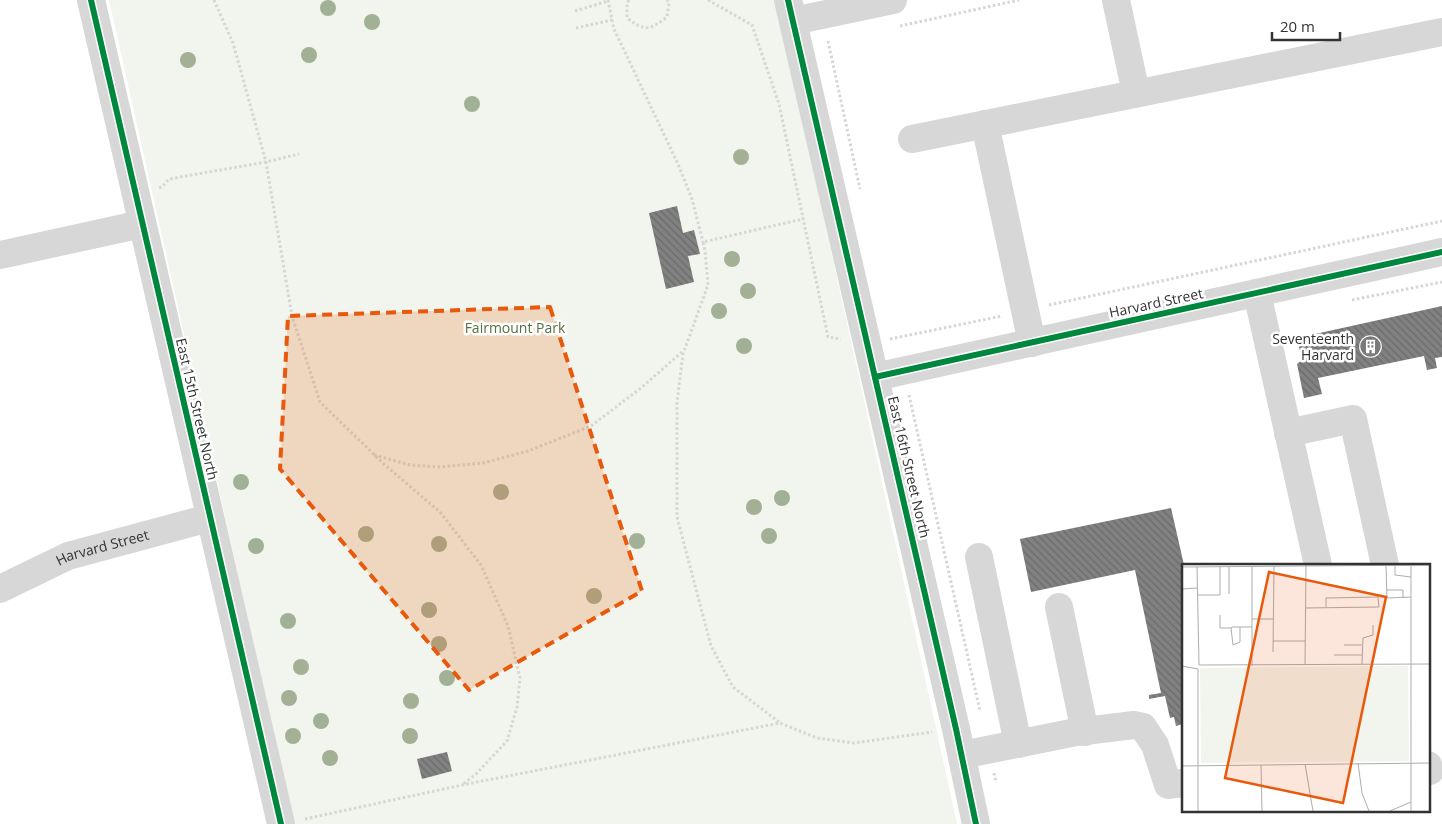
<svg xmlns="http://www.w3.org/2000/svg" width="1442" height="824" viewBox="0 0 1442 824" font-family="'Open Sans',sans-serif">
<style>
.park{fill:#f1f5ed}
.building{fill:url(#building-back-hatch)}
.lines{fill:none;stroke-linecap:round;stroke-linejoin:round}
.path{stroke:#d6d6d6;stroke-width:3;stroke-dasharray:2.5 2.5;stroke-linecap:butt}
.minor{stroke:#d7d7d7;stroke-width:28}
.cycleway-casing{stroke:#fff;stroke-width:9}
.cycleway{stroke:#00873e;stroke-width:6}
.tree{fill:#a2b095}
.marked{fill:#e8590c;fill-opacity:0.2;stroke:#e8590c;stroke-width:4;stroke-dasharray:10 6;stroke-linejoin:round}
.labels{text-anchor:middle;stroke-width:5;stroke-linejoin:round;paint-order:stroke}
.street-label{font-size:14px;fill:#333;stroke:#fff}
.park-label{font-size:14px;fill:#56703f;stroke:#fff}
.poi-label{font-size:14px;fill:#333;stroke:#fff;text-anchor:end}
.inset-road{fill:none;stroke:#adadad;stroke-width:1}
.view{fill:#e8590c;fill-opacity:0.15;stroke:#e8590c;stroke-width:2.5}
.inset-edge{fill:none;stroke:#333;stroke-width:2.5}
</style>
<defs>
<pattern id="building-back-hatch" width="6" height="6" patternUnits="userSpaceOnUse" patternTransform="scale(1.25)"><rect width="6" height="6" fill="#818181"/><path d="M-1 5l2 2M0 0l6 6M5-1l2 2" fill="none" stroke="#6a6a6a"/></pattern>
</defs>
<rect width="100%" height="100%" fill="#fff"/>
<polygon class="park" points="109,0 776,0 957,824 294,824"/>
<g class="building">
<polygon points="677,206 683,233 694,230 700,254 688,256 694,282 666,289 649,213"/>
<polygon points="1442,306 1442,357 1435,358 1437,368 1427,370 1424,356 1318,378 1322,394 1304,398 1297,364 1302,360 1297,338"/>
<polygon points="1171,508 1184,565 1183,724 1176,726 1174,717 1170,718 1165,696 1149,699 1149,695 1161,693 1135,570 1031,592 1020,539"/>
<polygon points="447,752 452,771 422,779 417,759"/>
</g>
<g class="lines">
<g class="path">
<polyline points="214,0 233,43 266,162 292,316 320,402 386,466 440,512 481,565 508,626 520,678 517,707 507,741 476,774 462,785"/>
<polyline points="608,0 614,29 678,164 692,199 703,242"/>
<path d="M629,0L627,4V18C645,32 650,30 667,17L669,3L667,0"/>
<polyline points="708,0 752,25 779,104 828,337 841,339"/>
<polyline points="575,11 608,1"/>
<polyline points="900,26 1019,0"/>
<polyline points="576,28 612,20"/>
<polyline points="828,41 860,189"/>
<polyline points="159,188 162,187 169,179 266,162 299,154"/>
<polyline points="1352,300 1442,282"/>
<polyline points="1049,305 1442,221"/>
<polyline points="890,339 1002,316"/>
<polyline points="909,395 980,711"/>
<polyline points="374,455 410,465 440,467 483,463 528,451 591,426 641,388 683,351"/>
<polyline points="779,722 733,687 711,646 677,517 677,402 683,354 708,285 705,250 703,242 803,219"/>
<polyline points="994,773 996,783"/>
<polyline points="305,819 462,785 780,723 817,738 854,743 932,732"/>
</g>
<g class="minor">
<polyline points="91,0 281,824"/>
<polyline points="788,0 956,729 976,824"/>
<polyline points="1116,0 1136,93"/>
<polyline points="793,21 893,0"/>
<polyline points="985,124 1032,343"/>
<polyline points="912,139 1442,32"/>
<polyline points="0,255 142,224"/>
<polyline points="1257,293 1318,565"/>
<polyline points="875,377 1442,252"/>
<polyline points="1288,433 1353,419 1385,565"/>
<polyline points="979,557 1018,744"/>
<path id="s1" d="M0,589L68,556L209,518"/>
<polyline points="1059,607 1085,732"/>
<polyline points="962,755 1076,732 1134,725 1143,727 1155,745 1168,785 1183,783"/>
<polyline points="1428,765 1430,771 1428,771"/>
</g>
<defs>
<g id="cycleway">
<polyline points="91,0 281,824"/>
<polyline points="788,0 956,729 976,824"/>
<polyline points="875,377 1442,252"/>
</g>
</defs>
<use href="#cycleway" class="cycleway-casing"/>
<use href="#cycleway" class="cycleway"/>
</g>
<g class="tree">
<circle cx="328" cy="8" r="8"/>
<circle cx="372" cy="22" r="8"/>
<circle cx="309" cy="55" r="8"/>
<circle cx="188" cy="60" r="8"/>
<circle cx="472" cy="104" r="8"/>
<circle cx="741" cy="157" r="8"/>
<circle cx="732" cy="259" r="8"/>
<circle cx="748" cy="291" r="8"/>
<circle cx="719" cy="311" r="8"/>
<circle cx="744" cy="346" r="8"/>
<circle cx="241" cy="482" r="8"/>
<circle cx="501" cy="492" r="8"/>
<circle cx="782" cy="498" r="8"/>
<circle cx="754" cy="507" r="8"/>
<circle cx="366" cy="534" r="8"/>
<circle cx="769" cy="536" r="8"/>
<circle cx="637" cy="541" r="8"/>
<circle cx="439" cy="544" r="8"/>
<circle cx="256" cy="546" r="8"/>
<circle cx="594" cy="596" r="8"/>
<circle cx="429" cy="610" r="8"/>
<circle cx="288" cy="621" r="8"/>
<circle cx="439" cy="644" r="8"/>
<circle cx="301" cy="667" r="8"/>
<circle cx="447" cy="678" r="8"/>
<circle cx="289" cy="698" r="8"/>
<circle cx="411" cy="701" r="8"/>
<circle cx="321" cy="721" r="8"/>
<circle cx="293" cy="736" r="8"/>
<circle cx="410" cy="736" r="8"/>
<circle cx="330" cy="758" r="8"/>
</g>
<path class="marked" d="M550,307L642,591L469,690L280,469L288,316Z"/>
<defs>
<symbol id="building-disc" viewBox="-11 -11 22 22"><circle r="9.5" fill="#7a7a7a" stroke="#fff"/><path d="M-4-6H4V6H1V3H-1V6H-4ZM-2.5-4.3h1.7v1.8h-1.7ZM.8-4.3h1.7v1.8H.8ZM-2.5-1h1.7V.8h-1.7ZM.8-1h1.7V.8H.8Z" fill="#fff"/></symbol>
</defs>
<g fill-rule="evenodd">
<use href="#building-disc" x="1358" y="334" width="25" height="25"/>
</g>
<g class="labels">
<g class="street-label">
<text transform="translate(1156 303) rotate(-12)" y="5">Harvard Street</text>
<text transform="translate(197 409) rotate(77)" y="5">East 15th Street North</text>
<text transform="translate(909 467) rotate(77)" y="5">East 16th Street North</text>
<text dy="5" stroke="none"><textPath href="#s1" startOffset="111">Harvard Street</textPath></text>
</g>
<g class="park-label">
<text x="515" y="333">Fairmount Park</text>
</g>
<g class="poi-label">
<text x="1354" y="344">Seventeenth<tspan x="1354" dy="16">Harvard</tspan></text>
</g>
</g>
<g transform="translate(1182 564)">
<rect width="248" height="248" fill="#fff"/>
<path d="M226,102L227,197L19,199L18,104Z" fill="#f1f5ed"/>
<path class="inset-road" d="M204,2L205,34L229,33M213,2V11L229,13M229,2V247M0,3L248,1M15,3L17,101L248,100M47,3V30M0,25L15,24M205,26H221V34M15,31H38V3M123,44L197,43L196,33L144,34V43M38,51V64H49M70,55H91M58,63V78L51,81L49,64L50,63H70M91,77H123M162,81H180M91,88L92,2M152,91H180M180,100L181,74L191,71V61M123,101L124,0M0,102L16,105V247M70,102V3M176,199L180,229L187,247M123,200L131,247M79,201L80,247M0,202L248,199M208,247L229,238"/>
<path class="view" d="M87,8L204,33L161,239L43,214Z"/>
<rect width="248" height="248" class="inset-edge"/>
</g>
<path d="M1272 32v8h68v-8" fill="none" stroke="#333333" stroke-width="2.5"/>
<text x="1280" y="32" font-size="15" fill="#333333" stroke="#ffffff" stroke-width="4" paint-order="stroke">20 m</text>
</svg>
